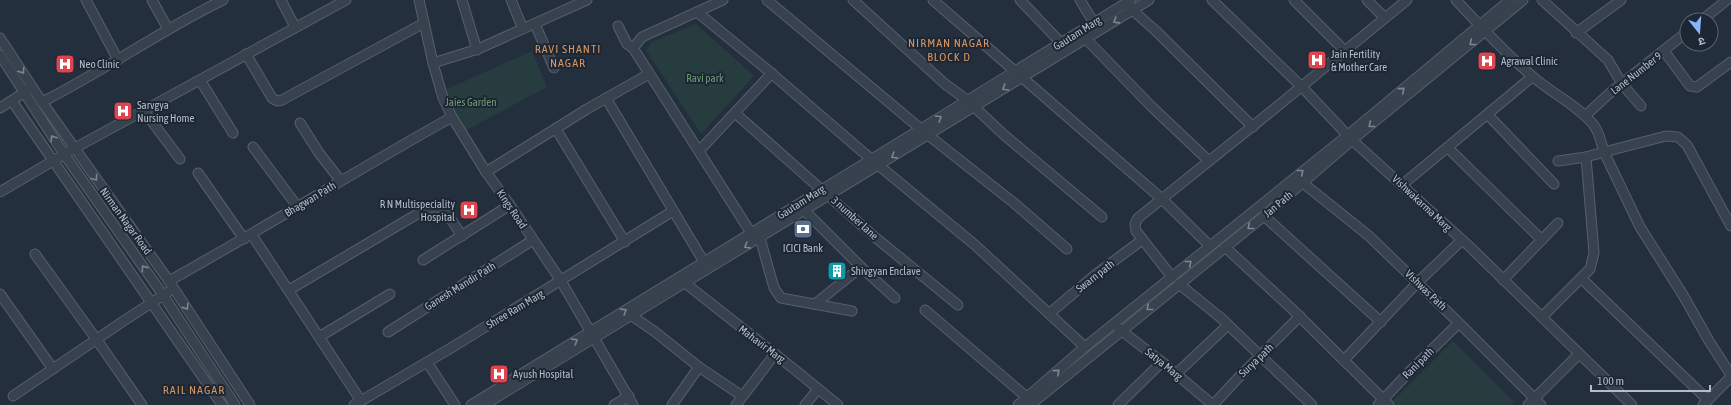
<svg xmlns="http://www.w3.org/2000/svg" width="1731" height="405" viewBox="0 0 1731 405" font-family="'Asap Condensed','Noto Sans Devanagari',sans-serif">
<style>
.green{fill:#263c3f}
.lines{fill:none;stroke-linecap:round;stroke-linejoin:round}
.minor-casing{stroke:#565f6c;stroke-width:11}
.minor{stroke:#38414e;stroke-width:9}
.oneway{stroke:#7c8592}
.labels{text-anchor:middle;stroke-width:4;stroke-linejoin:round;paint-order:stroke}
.street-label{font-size:11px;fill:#b4bcc9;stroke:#1d2633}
.poi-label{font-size:11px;fill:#b4bcc9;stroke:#1d2633;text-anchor:start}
.park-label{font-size:11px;fill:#6b9a76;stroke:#1d2633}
.neighbourhood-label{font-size:12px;letter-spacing:1px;fill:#d59563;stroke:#1d2633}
</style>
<rect width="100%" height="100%" fill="#242f3e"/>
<g class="green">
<polygon points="696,24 754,76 701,134 646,50 652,42"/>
<polygon points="532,51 547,87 457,135 445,90"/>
<polygon points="1453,341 1514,402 1511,405 1393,405 1391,403"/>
</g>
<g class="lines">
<defs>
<g id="minor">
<polyline points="86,0 118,60"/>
<polyline points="152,0 168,29"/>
<polyline points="281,0 295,27"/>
<polyline points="419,0 433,63 443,98 452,117 486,172 510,205 561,281 633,405"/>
<polyline points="462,0 477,50"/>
<polyline points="511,0 523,29"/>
<polyline points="723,0 642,37 633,48 751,233"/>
<polyline points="767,0 928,135 1014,203 1067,249"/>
<polyline points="853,0 945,84 967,100 1003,134 1102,217"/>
<polyline points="933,0 1162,199 1210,246"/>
<polyline points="1020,0 1064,46"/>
<polyline points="1080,0 1094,23"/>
<polyline points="1212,0 1302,87 1352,140 1470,247 1632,405"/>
<polyline points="1294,0 1345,51"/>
<polyline points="1367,0 1385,18"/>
<path d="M1456,0C1480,26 1505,53 1532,76C1551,93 1576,104 1593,124C1599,131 1601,142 1604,152L1666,136L1678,137L1687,145L1731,226"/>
<polyline points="1542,0 1608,60 1622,84 1641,106"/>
<polyline points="1129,7 1156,31 1253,127"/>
<polyline points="697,12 764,67 871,159 975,245 1085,347"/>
<polyline points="1702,20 1727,0"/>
<polyline points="535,24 554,68"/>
<polyline points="618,26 627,44 633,48"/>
<polyline points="1576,33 1621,0"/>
<polyline points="0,38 42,102 169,281 250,405"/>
<polyline points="1086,39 1152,107 1209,161"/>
<polyline points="1664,51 1690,86 1697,87 1731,62"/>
<polyline points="246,54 272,98 277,101 282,100 424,23"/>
<polyline points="0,55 64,154 163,295 235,405"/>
<polyline points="433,63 478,49 587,0"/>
<polyline points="200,80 233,133"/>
<polyline points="606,98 704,262"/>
<polyline points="12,101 222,405"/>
<path d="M42,102C104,71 161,30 223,0"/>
<polyline points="0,108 28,90"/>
<polyline points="144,111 180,159"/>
<polyline points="735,113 876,238 958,305"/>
<polyline points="1488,115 1554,184"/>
<polyline points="1585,116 1612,91 1687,32"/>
<polyline points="300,123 319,153 340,180"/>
<polyline points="556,129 625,242"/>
<polyline points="253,147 297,206"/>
<polyline points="1448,148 1542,240"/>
<polyline points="699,151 772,73"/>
<polyline points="1558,161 1586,157 1604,152 1640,227 1683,295 1709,341 1731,375"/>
<polyline points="486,172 587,109 649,74"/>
<polyline points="198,173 244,239"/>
<polyline points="1303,183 1369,236 1459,323 1541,405"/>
<polyline points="1402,185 1532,77"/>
<polyline points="0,192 75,148 346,0"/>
<polyline points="804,210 861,267 895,298"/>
<polyline points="1264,216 1381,322"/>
<polyline points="252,235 361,401"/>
<polyline points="760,238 774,288 781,298 852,311"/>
<polyline points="1225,247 1291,308 1389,405"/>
<polyline points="35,254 99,343 142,405"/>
<polyline points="423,260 510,205"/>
<polyline points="1172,277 1136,231 1135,224 1138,218 1274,109 1407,0"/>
<polyline points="1581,278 1708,400"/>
<polyline points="1503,280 1558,223"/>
<path d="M169,281C264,228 357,170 452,117"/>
<polyline points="685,283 794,369 838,405"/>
<polyline points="1179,284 1221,318 1312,405"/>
<path d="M289,290L424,210C429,208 434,205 440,208C447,211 457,229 462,236"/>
<polyline points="0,294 53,369"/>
<polyline points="815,304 861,267"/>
<polyline points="925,310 1030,400"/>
<polyline points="1050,313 1095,275 1142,240"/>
<polyline points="632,316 654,331 699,367 742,396"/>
<polyline points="1542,317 1590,269 1594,253 1586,157"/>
<polyline points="1118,328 1162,362 1213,405"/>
<polyline points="388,332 533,240"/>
<polyline points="319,337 390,294"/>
<polyline points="1344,360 1418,282 1462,240"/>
<polyline points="427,362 455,405"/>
<polyline points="1176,374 1228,325"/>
<polyline points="13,396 122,322 168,292"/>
<polyline points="354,405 451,348 673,211"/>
<polyline points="471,405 1131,0"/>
<polyline points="484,405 1149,0"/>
<polyline points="614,405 629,396"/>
<polyline points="672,405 699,367"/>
<polyline points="736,405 775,354"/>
<polyline points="805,405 818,389"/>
<polyline points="1018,405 1085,347 1348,135 1510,0"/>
<polyline points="1030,405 1264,216 1352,140 1523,0"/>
<polyline points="1118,405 1162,362"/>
<polyline points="1213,405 1239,377 1300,316"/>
<polyline points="1378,405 1409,372 1459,323"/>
<polyline points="1528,405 1579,354"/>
<polyline points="1703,405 1731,377"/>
</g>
</defs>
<use href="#minor" class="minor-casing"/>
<use href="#minor" class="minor"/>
</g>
<defs><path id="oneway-chevron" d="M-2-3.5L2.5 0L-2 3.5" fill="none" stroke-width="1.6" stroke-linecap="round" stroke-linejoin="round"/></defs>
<g class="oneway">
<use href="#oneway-chevron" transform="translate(1116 21) rotate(148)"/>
<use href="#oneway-chevron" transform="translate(1472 43) rotate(141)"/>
<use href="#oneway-chevron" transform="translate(22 71) rotate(56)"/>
<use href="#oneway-chevron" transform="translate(1005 88) rotate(149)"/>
<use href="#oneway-chevron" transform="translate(1402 90) rotate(-40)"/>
<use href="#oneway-chevron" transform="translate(939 118) rotate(-31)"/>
<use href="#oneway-chevron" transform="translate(1371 125) rotate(141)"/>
<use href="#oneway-chevron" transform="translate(53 138) rotate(-123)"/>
<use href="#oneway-chevron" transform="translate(894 156) rotate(149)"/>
<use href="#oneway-chevron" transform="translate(1301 172) rotate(-39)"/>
<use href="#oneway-chevron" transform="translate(95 178) rotate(54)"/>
<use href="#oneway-chevron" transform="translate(1250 227) rotate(141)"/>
<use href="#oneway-chevron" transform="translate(747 246) rotate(149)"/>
<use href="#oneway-chevron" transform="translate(1189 263) rotate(-39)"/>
<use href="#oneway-chevron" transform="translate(144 268) rotate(-125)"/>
<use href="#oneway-chevron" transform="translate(186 307) rotate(57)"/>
<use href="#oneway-chevron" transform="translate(1149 308) rotate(141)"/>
<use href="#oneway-chevron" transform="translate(624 311) rotate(-32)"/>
<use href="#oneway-chevron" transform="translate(575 341) rotate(-32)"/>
<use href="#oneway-chevron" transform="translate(1057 372) rotate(-41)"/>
</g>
<defs>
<symbol id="hospital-square" viewBox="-11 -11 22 22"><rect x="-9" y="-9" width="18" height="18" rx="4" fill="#e0444e" stroke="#1d2633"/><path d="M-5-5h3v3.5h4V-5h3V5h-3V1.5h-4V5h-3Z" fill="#fff"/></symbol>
<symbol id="bank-square" viewBox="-11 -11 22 22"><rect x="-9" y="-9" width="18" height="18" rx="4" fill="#5c6f8a" stroke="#1d2633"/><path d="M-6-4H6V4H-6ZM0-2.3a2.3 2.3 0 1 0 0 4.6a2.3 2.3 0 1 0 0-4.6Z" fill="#fff"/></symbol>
<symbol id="building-square" viewBox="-11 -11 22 22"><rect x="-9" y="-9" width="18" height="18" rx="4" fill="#0f9aa8" stroke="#1d2633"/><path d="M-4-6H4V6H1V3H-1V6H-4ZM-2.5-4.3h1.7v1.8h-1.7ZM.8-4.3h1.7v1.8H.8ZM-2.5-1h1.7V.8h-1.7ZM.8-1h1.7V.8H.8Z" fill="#fff"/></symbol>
</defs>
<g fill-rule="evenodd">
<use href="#hospital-square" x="1306" y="49" width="22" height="22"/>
<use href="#hospital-square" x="1476" y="50" width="22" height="22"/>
<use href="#hospital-square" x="54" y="53" width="22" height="22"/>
<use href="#hospital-square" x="112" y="100" width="22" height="22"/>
<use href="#hospital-square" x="458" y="199" width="22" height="22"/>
<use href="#bank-square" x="792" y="218" width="22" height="22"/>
<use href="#building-square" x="826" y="260" width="22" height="22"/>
<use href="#hospital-square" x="488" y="363" width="22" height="22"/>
</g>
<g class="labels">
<g class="street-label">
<text transform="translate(1077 33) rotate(-32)" y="4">Gautam Marg</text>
<text transform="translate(1636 73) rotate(-38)" y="4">Lane Number 9</text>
<text transform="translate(310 199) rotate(-31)" y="4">Bhagwan Path</text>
<text transform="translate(801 202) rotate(-32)" y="4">Gautam Marg</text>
<text transform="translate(1422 203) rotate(43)" y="4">Vishwakarma Marg</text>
<text transform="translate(1278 204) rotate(-40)" y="4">Jan Path</text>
<text transform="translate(512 209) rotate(56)" y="4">Kings Road</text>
<text transform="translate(855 218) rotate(42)" y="4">3 number lane</text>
<text transform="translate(126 221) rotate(54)" y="4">Nirman Nagar Road</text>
<text transform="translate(1095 276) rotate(-38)" y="4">Swarn path</text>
<text transform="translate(460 286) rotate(-32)" y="4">Ganesh Mandir Path</text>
<text transform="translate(1426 290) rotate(44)" y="4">Vishwas Path</text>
<text transform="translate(515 309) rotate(-31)" y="4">Shree Ram Marg</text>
<text transform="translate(762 344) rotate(37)" y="4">Mahavir Marg</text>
<text transform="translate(1256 360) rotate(-44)" y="4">Surya path</text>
<text transform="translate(1418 363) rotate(-45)" y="4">Rani path</text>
<text transform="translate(1164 364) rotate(39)" y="4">Satya Marg</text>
</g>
<g class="poi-label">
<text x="1331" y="58">Jain Fertility<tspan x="1331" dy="13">&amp; Mother Care</tspan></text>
<text x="1501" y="65">Agrawal Clinic</text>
<text x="79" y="68">Neo Clinic</text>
<text x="137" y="109">Sarvgya<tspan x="137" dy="13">Nursing Home</tspan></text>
<text x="455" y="208" text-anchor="end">R N Multispeciality<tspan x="455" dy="13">Hospital</tspan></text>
<text x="803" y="252" text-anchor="middle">ICICI Bank</text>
<text x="851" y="275">Shivgyan Enclave</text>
<text x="513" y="378">Ayush Hospital</text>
</g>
<g class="park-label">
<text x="705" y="82">Ravi park</text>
<text x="471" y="106">Jaies Garden</text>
</g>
<g class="neighbourhood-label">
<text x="949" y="47">NIRMAN NAGAR<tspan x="949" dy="14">BLOCK D</tspan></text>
<text x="568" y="53">RAVI SHANTI<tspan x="568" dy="14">NAGAR</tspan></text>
<text x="194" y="394">RAIL NAGAR</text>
</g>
</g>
<g transform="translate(1699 32) rotate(163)"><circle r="19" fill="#1d2633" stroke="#59626f"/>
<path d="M0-3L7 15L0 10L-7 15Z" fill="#8ab4f8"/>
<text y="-6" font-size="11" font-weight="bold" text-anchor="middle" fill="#b4bcc9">उ</text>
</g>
<path d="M1591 385v6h119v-6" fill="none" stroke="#b4bcc9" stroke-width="2"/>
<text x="1597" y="385" font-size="12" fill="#b4bcc9" stroke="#1d2633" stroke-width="3" paint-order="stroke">100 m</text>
</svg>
